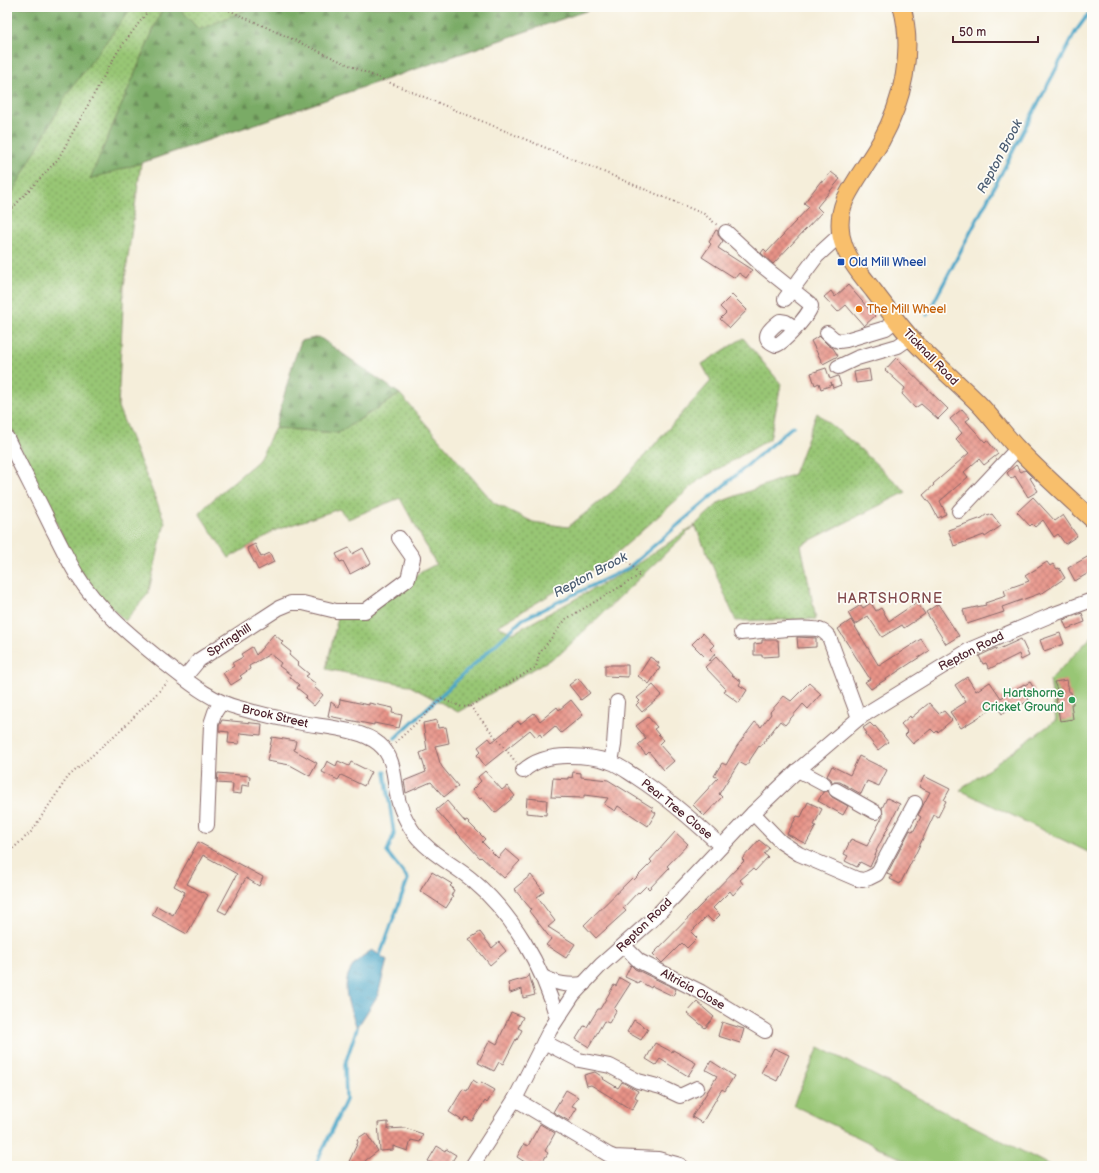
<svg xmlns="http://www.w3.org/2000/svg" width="1099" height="1173" viewBox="0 0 1099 1173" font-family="'Balsamiq Sans',sans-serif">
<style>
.grass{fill:url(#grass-dots);stroke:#717250}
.forest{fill:url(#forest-firs);stroke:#626548}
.garden{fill:#98c674;stroke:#717250}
.water{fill:url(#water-ripples);stroke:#4a627a}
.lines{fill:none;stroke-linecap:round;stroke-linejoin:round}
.stream{stroke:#4aa6c8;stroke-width:3.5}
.building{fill:url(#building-cross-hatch)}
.minor-casing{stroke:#866768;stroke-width:16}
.major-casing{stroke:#866768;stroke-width:19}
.path{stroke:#866768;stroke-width:2;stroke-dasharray:1 3;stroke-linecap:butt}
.minor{stroke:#fff;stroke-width:14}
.major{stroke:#f8bf6c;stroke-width:17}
.transit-dot{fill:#1a4fb4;stroke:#fdfcf7;stroke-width:1.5}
.food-dot{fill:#e8710a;stroke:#fdfcf7;stroke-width:1.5}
.leisure-dot{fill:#2e9e5b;stroke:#fdfcf7;stroke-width:1.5}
.labels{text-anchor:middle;stroke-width:3.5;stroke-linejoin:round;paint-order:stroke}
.transit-label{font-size:12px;fill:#164399;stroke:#fdfcf7;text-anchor:start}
.food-label{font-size:12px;fill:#c56008;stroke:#fdfcf7;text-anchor:start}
.street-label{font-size:12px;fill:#4a1f2b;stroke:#fdfcf7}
.leisure-label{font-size:12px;fill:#27864d;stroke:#fdfcf7;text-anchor:end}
.water-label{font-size:13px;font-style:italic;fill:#4a5c72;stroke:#fdfcf7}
.quarter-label{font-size:14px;letter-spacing:1px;fill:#81484b;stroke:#fdfcf7}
</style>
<defs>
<pattern id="grass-dots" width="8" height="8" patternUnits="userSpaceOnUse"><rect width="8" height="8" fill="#98c674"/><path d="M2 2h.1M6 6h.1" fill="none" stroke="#7ea05f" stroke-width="1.8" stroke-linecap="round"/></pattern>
<pattern id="forest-firs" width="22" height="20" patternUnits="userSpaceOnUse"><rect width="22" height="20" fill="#7aab66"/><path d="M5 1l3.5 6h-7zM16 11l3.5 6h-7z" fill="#668b54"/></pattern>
<pattern id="water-ripples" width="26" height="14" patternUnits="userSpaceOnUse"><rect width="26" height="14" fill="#4aa6c8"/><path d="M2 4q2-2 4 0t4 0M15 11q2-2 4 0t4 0" fill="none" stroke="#4087a3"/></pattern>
<pattern id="building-cross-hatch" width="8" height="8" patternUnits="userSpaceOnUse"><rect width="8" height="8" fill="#e79387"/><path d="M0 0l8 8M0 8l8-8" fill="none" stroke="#bd776f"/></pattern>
</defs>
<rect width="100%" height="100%" fill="#fdfcf7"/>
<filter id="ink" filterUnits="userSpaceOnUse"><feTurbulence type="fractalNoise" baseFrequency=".025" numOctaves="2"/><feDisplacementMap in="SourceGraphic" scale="8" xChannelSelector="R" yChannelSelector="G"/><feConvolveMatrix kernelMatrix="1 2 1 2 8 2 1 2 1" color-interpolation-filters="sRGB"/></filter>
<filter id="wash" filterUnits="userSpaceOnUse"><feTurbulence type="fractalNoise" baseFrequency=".012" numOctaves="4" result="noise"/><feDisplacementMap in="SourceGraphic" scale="16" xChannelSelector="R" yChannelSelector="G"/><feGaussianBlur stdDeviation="0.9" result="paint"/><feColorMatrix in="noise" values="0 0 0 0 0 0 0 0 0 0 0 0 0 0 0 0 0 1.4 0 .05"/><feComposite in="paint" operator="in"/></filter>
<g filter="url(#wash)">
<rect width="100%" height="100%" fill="#f5eeda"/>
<g class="grass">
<polygon points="7,7 597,7 141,163 124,286 118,407 165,522 148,594 125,621 100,596 79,570 7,420"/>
<polygon points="743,338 781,384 770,439 699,480 608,561 571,582 498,626 513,633 630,569 695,525 720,502 794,474 817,413 857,446 906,492 801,545 816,619 736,621 695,525 560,654 458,712 408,685 326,669 338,617 436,564 400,498 348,519 339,509 276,530 229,558 199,513 221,492 258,461 275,428 338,433 400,394 494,503 533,522 568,527 613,491 711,381 702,364"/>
</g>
<g class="forest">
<polygon points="7,7 132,7 67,94 7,202"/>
<polygon points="163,7 179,7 199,30 245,10 244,7 597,7 141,163 90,179"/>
<polygon points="319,337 400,394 338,433 275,428 293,363 301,341"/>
</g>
<g class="garden">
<polygon points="1091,637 1092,637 1092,854 960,790 1056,720 1050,680"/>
<polygon points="819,1047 1051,1166 916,1166 793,1105"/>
</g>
<path class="water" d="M372,950L387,960L378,995L357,1028C349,1005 337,982 357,961C361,957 367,953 372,950Z"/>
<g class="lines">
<g class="stream">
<polyline points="927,315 1076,31 1092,9"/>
<polyline points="395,738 523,619 628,568 793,426"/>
<polyline points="380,955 408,879 387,852 394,834 385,772"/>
<polyline points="315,1166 346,1100 345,1064 357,1028"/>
</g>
</g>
<g id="blocks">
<g class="building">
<polygon points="831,172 840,179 817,207 822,212 773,264 761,253 764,249 767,252 809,207 804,203 821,181 823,182"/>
<polygon points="716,230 718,231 718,235 723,241 718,248 752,270 746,278 739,273 735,278 702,257 711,244 709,242"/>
<polygon points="848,285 875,316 864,326 846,305 838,312 824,297 831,291 835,297"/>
<polygon points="732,295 747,310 730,328 720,319 726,313 720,307"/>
<polygon points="819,336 828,345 833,348 838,356 823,364 811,341"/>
<polygon points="896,358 948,409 938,419 921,404 915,408 902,394 905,388 885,370"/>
<polygon points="826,368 830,379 838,376 841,385 833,388 831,382 832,385 821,389 819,383 815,385 811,373"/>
<polygon points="869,369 871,381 856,383 854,372"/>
<polygon points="962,409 970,418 966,421 985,442 987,440 998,454 984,465 979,459 964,472 968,477 940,501 946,514 938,518 931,505 923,495 934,485 933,484 969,453 956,439 962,433 950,419"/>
<polygon points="1016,465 1021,472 1025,470 1032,477 1030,478 1038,491 1028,497 1015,476 1011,479 1007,473"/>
<polygon points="1033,497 1055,521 1063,515 1077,536 1065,544 1058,534 1054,537 1043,520 1035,527 1032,524 1030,526 1017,512"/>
<polygon points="987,514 988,516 992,514 1001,526 985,537 984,535 954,546 948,530 982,518"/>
<polygon points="255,544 261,557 270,553 274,562 258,570 247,548"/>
<polygon points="349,548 352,554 363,548 371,563 350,574 343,561 340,562 336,554"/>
<polygon points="1089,556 1092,561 1092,571 1075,581 1068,568"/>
<polygon points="1047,562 1050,566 1053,564 1057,569 1059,568 1065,578 1044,592 1002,607 1004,612 967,624 963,610 986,605 985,603 1006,596 1004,590 1029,581 1025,576"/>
<polygon points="917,602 925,614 904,628 902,625 882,637 868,616 855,625 848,613 861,605 863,608 871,603 876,611 881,608 889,621"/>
<polygon points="938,604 959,636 946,644 926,612"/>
<polygon points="1082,613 1085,622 1067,629 1063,620"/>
<polygon points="851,620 879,666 921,639 929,651 871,689 865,682 870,679 838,629"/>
<polygon points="703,633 714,645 710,649 715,654 709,661 692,644"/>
<polygon points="1060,633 1064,644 1044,651 1040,640"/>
<polygon points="274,634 283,642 281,644 291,652 289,655 298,663 297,664 309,674 306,676 316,684 314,687 323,695 314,706 305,698 307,696 297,688 299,685 290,677 291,675 279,666 281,663 270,654 249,666 250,669 240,676 242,678 231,685 223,673 234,666 232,663 243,657 241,654 252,647 256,655"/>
<polygon points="797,637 816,638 816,647 798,648"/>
<polygon points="1021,639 1029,656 1021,660 1019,654 989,669 986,663 983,664 979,656 996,648 997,650"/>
<polygon points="762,640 778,640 779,656 762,657 762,655 754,655 754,644 762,643"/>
<polygon points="650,657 659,663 657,666 660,668 649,684 638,676"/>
<polygon points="716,657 733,676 741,681 739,685 747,690 739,703 724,692 726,689 705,667"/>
<polygon points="605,665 628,665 628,677 605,676"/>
<polygon points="967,677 976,691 990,682 1001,698 1024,684 1025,685 1030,682 1035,690 1027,697 1029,700 1018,707 1016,704 1002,714 997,706 961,728 950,712 966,702 955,685"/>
<polygon points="578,678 590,693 581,700 569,685"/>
<polygon points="1067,680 1069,692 1071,692 1073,704 1071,704 1073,719 1060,721 1056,698 1060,697 1054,682"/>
<polygon points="809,683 821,694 808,709 803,704 785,725 780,721 760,747 759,746 746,766 739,762 719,794 722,797 704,816 693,805 718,778 714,776 722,763 726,765 737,746 755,722 761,727 771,714 770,712 784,696 791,701"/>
<polygon points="653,685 662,695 642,712 636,705 640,701 637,698"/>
<polygon points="340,699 369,705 369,703 393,708 392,713 402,715 399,728 374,723 374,725 328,716 331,702 339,708"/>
<polygon points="571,700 583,715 561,733 555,726 542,737 540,734 536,737 530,730 485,766 477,755 481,751 478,747 489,738 492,742 518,721 520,724 534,713 540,721 557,707 559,710"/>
<polygon points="929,703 939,714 944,711 952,720 938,732 937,731 935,733 931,729 913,744 905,735 908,732 901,724 910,716 911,718"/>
<polygon points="648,717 657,727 654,729 663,740 659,744 674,761 664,770 649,752 646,755 638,745 646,738 636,726"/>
<polygon points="222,720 262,724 261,735 240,733 239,744 228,743 229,732 219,731 219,726"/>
<polygon points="437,720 438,728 446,727 449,743 435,746 440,763 442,767 458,786 444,797 431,782 406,793 404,781 426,772 420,753 427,750 423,723"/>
<polygon points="870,723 874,727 875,726 888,742 878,750 865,734 867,733 863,728"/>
<polygon points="272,737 296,741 294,750 317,763 310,776 290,765 267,761"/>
<polygon points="859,756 887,770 879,786 867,781 861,794 840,782 832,782 831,779 827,776 832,766 850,775"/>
<polygon points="327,761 336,766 338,761 349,766 351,762 371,772 364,786 341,775 338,780 322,772"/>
<polygon points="485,771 502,790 507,786 515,796 495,813 482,798 480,799 472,790 481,781 478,777"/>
<polygon points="573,772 581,773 581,777 608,780 653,808 652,810 656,813 648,826 618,806 615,811 604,804 608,798 584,795 584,798 551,797 553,778 568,779 568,777 572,778"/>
<polygon points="218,773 250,776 249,786 242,785 241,794 232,793 233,784 217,783"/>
<polygon points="924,776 950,789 944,800 946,801 938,817 934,815 916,853 900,884 890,879 892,876 887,874 910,830 913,832 921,817 918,815 930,792 919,787"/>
<polygon points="828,791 832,797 848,806 843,815 818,801 823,792"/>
<polygon points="527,798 547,800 546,815 526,813"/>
<polygon points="887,798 900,804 876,851 877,851 870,867 860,862 857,867 845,861 848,856 844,854 851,839 867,846 883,816 882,808"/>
<polygon points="447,801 465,822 467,821 485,839 482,842 498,858 506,849 520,861 504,878 481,857 480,858 436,810"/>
<polygon points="808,802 822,809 814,825 816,826 806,844 787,834 797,816 801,817"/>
<polygon points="675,832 688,844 667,866 669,868 649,889 646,886 639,893 638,892 623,908 626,911 596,938 584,925 632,878 634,880 652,862 650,860"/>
<polygon points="759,840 769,848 764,854 768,857 755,871 753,869 740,880 743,884 733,895 730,891 713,908 720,915 713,922 707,916 691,932 697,938 687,948 682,943 662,963 653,954 744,861 742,859"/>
<polygon points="198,842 263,877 259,886 246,878 226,914 218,910 237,874 203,855 187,884 208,895 187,934 152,915 157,906 173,915 185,892 174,886"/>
<polygon points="432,872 452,884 450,886 453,888 452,889 454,890 451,896 453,897 446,908 420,891"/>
<polygon points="531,875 544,892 537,897 555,921 548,927 575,944 566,958 546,945 551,939 529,911 531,909 514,889"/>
<polygon points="480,932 492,948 499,942 506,951 490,965 469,939"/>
<polygon points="631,965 635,969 676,989 673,996 652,986 651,988 639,981 638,983 625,977"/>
<polygon points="529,974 535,995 523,998 522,989 510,993 508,983 527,978"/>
<polygon points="620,978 630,984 614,1009 616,1011 609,1023 604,1021 589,1047 576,1039 584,1026 587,1027 598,1009 600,1009 614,985 616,986"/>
<polygon points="697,1002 714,1017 705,1028 687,1013"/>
<polygon points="511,1012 523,1017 518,1028 522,1030 517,1040 516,1039 503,1064 499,1062 494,1071 478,1063 490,1040 497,1044"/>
<polygon points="634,1020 648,1029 641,1040 627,1032"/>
<polygon points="722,1022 744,1029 740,1043 718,1036"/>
<polygon points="655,1043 672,1052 673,1050 696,1063 688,1076 660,1059 656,1065 646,1059"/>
<polygon points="774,1048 789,1055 777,1081 761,1073"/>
<polygon points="711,1061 734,1076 725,1091 722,1089 702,1123 692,1117 717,1076 706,1070"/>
<polygon points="595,1072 604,1078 603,1079 618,1088 622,1082 638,1091 635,1097 638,1099 632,1110 591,1085 587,1086 584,1075"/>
<polygon points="473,1080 479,1084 481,1082 495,1090 487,1103 485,1101 472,1121 465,1117 463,1121 449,1112 463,1089 467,1091"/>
<polygon points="566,1090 578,1097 572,1106 577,1108 569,1121 553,1112"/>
<polygon points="388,1122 388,1129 405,1128 423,1134 420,1142 411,1140 408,1151 393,1146 393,1150 380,1151 378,1123"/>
<polygon points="540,1124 555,1133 545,1151 548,1153 540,1166 531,1166 517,1157 524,1144 528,1146"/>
<polygon points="366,1133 378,1151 366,1160 362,1166 347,1166 358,1142 357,1139"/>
<polygon points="437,1146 445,1151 446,1149 456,1155 449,1166 436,1166 428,1161"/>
</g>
</g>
</g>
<g filter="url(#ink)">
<use href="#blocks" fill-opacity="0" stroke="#866768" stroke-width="1"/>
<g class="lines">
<defs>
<g id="minor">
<path d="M726,232L765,268L809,303L811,306C810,314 783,344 776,345C758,338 771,328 780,321L786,322L795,328"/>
<polyline points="785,299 817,256 840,235"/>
<polyline points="827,333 834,339 839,341 846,340 886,328 896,320"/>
<polyline points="838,367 857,358 898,346 911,337"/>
<path d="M7,438C22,469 38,499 53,530C61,545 68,561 77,575C98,610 136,640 167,665C190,683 211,701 239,708C260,714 281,719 302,723C324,727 362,729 379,744C397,759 393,783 399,803C402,812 407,822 412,830C426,851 451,863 471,879C513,914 542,965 557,1018"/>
<polyline points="959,511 1018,448"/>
<path d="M741,633C756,632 812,625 822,631C825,632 827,635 829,637L859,718"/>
<polyline points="184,678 199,660 279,608 291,603 303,603 336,611 365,611 408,579 413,558 399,538"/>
<polyline points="611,762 614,745 617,702"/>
<polyline points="798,770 824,784"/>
<path d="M523,771C535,760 551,756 568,756C581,756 597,757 610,762C619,765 628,772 636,777C667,797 694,821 721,846"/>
<polyline points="836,790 875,812"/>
<polyline points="753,813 781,842 799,854 857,879 863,880 869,878 877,874 915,803"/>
<polyline points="207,825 211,724 215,712 221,703"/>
<polyline points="624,946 639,961 701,992 765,1031"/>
<path d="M543,977C558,984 567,986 584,984"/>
<polyline points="544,1042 579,1060 610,1066 638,1081 661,1087 680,1096 697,1088"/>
<polyline points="515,1099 609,1155 614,1157 658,1159 680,1165"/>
<polyline points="472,1166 515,1099 550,1030 573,995 601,965 655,917 753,813 798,770 859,718 971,649 1049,616 1092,600"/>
</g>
<path id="major" d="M902,7C914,51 903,101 881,141C870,161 855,179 845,200C839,215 838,230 844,246C850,262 862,276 873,290C885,306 897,322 910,337C932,361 957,382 980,405C993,419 1004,434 1017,448C1041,473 1067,496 1092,519"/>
</defs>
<use href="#minor" class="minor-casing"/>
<use href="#major" class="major-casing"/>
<g class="path">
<polyline points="222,7 362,71 704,214 717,225"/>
<polyline points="7,214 58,159 118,51 151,7"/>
<polyline points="470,706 516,762"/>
<polyline points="395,743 442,699 462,707 470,706 536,667 539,654 566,619 640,575 623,555"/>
<polyline points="7,854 31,832 68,777 125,726 168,682"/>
</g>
<use href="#minor" class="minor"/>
<use href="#major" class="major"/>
</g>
</g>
<rect class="transit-dot" x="837" y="258" width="8" height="8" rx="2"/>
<circle class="food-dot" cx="859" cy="309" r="4"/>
<circle class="leisure-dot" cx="1072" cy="700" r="4"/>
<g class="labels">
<g class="transit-label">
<text x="849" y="266">Old Mill Wheel</text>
</g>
<g class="food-label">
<text x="867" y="313">The Mill Wheel</text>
</g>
<g class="street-label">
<text transform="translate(931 357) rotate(46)" y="4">Ticknall Road</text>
<text transform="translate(229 640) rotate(-33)" y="4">Springhill</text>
<text transform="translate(971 651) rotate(-27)" y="4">Repton Road</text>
<text transform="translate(275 716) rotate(13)" y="4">Brook Street</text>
<text transform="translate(677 809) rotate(39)" y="4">Pear Tree Close</text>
<text transform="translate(644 925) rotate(-44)" y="4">Repton Road</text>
<text transform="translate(693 989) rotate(29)" y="4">Altricia Close</text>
</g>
<g class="leisure-label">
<text x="1064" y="697">Hartshorne<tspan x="1064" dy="14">Cricket Ground</tspan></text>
</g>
<g class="water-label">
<text transform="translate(999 156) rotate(-62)" y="5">Repton Brook</text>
<text transform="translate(590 574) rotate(-28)" y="5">Repton Brook</text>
</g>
<g class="quarter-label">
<text x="890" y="603">HARTSHORNE</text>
</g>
</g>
<rect width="1099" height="1173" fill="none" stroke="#fdfcf7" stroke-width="24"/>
<path d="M953 36v6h85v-6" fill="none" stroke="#4a1f2b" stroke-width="2"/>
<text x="959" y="36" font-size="12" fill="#4a1f2b" stroke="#fdfcf7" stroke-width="3" paint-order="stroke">50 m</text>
</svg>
